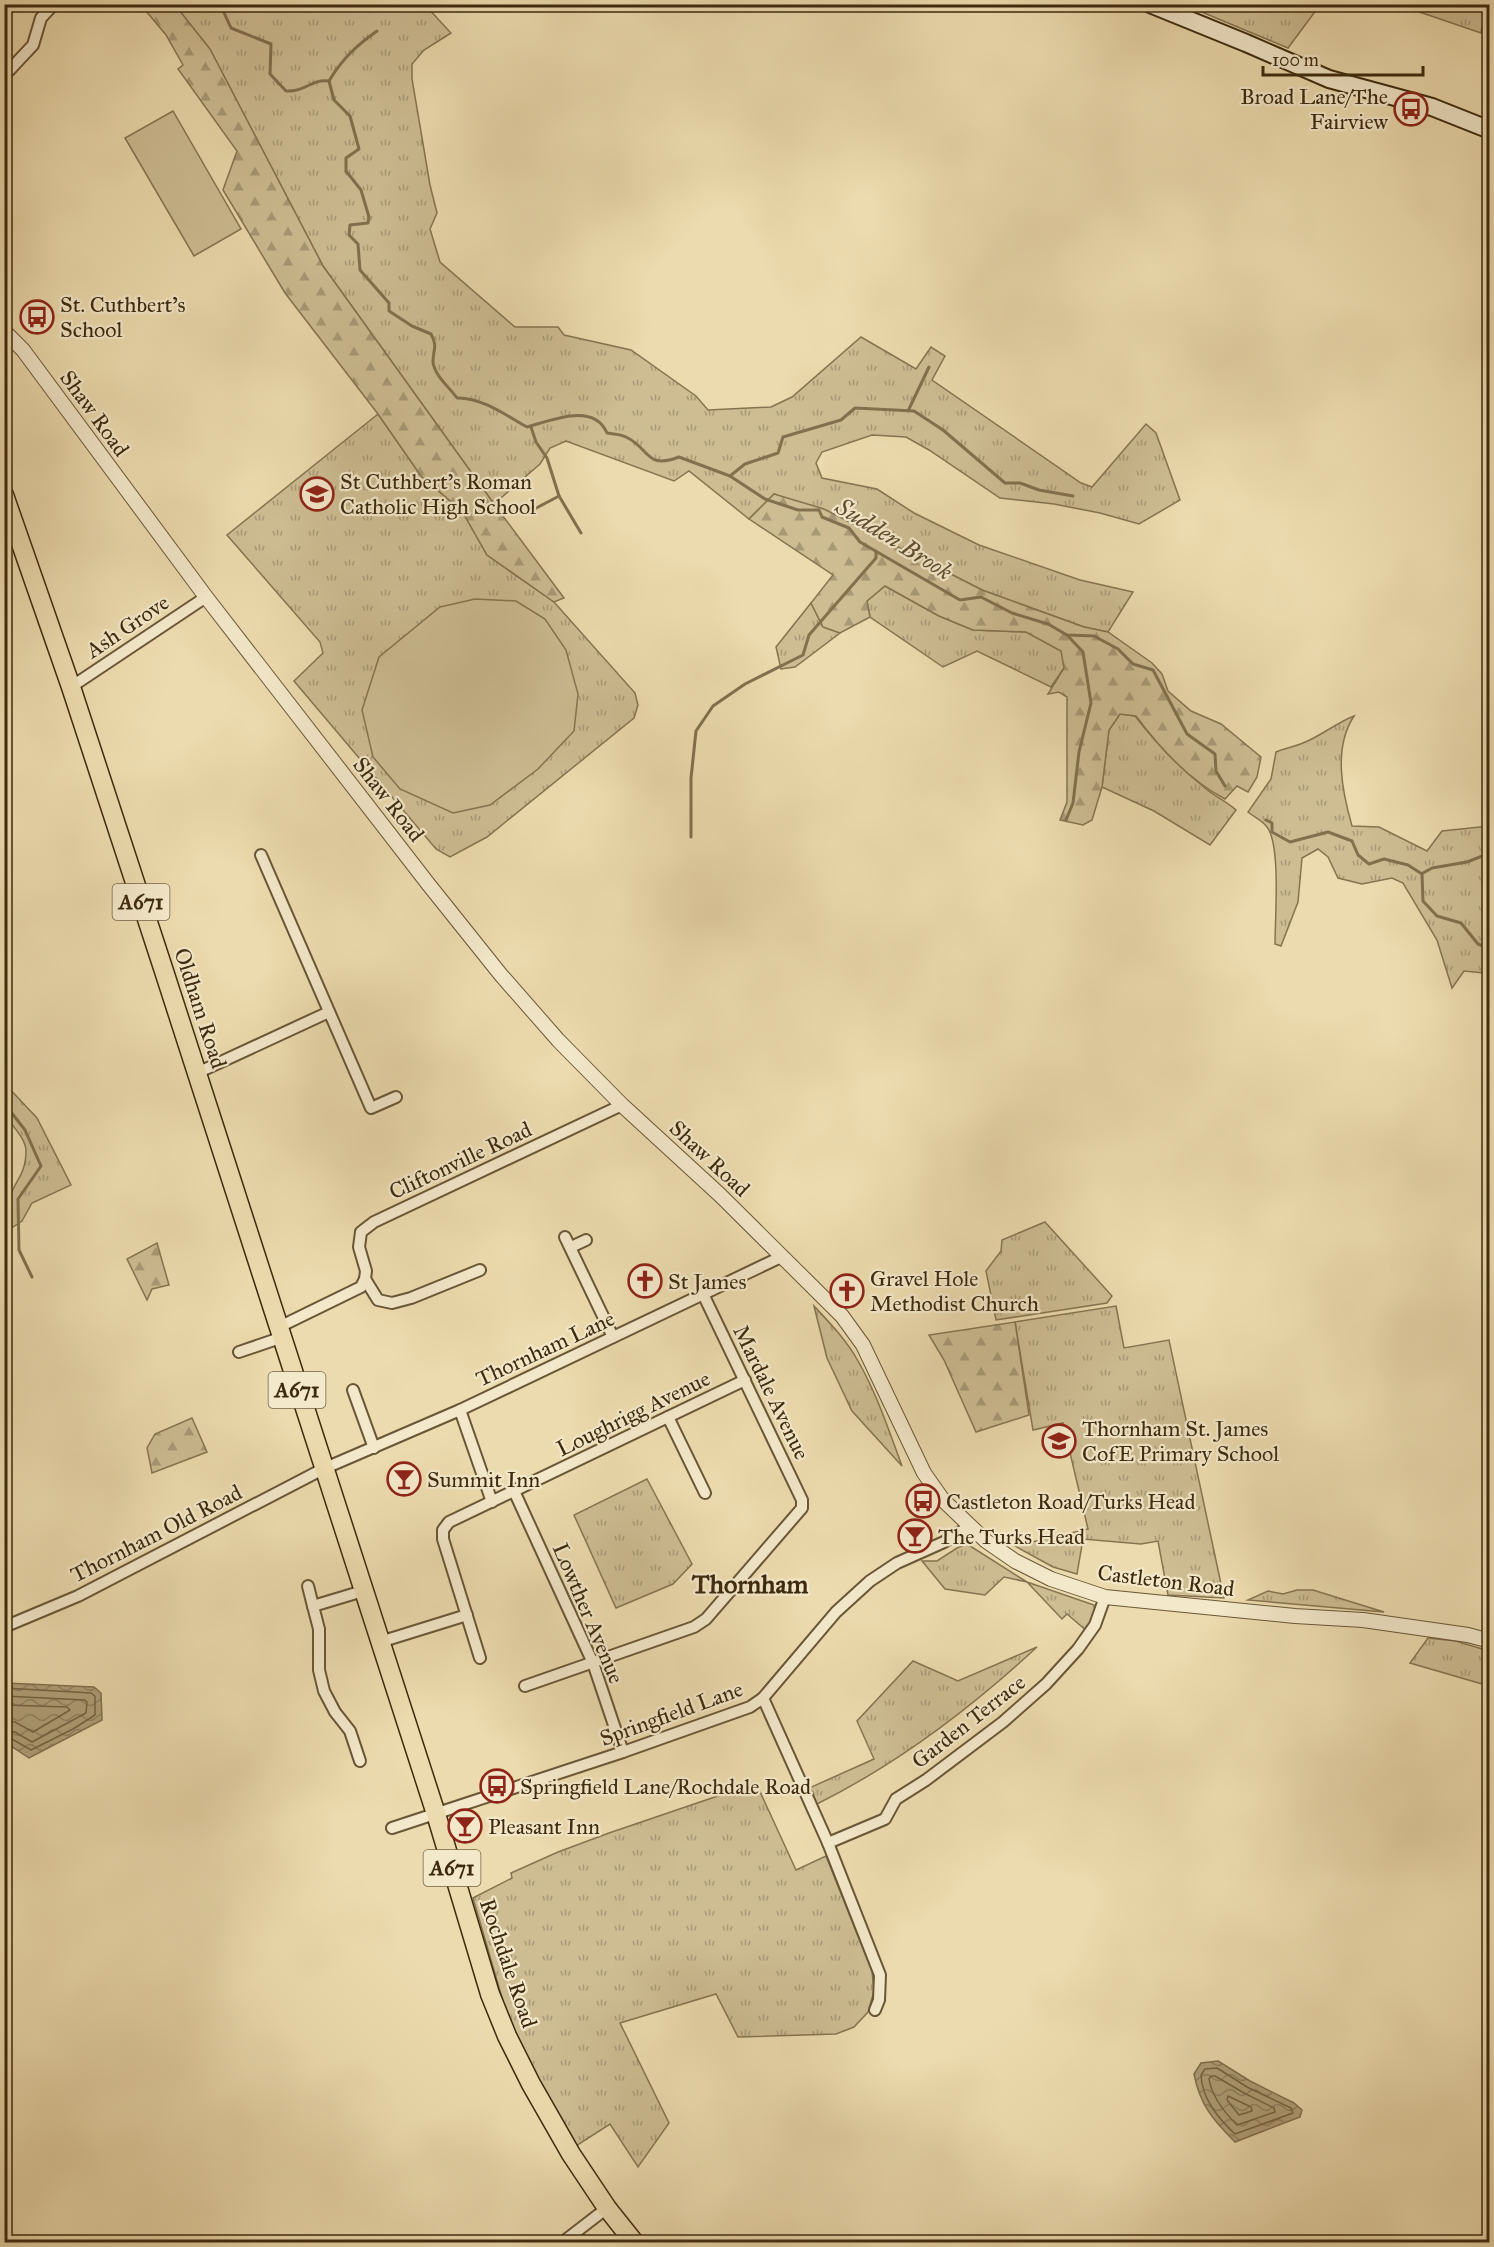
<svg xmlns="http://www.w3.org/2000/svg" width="1494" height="2247" viewBox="0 0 1494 2247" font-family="'IM FELL Great Primer',serif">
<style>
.grass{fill:url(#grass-tufts);stroke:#867450;stroke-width:1.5}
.forest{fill:url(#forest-firs);stroke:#867450;stroke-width:1.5}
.garden{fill:#cebd93;stroke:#867450;stroke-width:1.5}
.water{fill:url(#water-waves);stroke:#82704e;stroke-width:1.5}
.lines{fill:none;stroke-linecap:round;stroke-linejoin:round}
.shore{stroke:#766443;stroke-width:1.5}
.stream{stroke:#82704e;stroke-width:3}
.minor-casing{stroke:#695636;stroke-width:14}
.tertiary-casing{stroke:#695636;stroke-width:16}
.secondary-casing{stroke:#3d2a0e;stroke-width:20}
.primary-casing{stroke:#3d2a0e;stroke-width:21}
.minor{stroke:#f3e8ca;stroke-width:10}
.tertiary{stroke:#f3e8ca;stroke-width:14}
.secondary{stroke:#f3e8ca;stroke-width:16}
.primary{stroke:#ecdbae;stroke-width:18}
.labels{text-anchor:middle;stroke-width:4.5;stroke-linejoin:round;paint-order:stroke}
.shield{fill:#f3e8ca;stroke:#746346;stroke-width:1.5}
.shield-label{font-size:21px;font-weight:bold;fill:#3d2a0e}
.poi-label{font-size:22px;fill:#3d2a0e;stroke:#f3e8ca;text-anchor:start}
.street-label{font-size:22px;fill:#3d2a0e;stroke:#f3e8ca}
.water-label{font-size:24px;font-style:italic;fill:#604d2e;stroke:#f3e8ca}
.quarter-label{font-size:26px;font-weight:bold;fill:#3d2a0e;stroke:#f3e8ca}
</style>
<defs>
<pattern id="grass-tufts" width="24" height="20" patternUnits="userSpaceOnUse" patternTransform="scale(1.5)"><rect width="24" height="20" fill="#cebd93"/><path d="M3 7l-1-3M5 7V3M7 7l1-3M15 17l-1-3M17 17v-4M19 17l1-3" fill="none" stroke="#a89a76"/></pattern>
<pattern id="forest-firs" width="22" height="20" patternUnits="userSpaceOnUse" patternTransform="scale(1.5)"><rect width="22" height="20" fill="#cebd93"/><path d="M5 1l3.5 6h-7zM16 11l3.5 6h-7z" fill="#a89a76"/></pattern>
<pattern id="water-waves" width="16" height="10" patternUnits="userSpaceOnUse" patternTransform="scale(1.5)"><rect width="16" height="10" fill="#b09f78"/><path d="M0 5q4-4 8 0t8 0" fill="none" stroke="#908261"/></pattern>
</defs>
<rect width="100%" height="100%" fill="#ecdbae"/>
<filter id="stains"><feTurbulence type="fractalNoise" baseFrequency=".00333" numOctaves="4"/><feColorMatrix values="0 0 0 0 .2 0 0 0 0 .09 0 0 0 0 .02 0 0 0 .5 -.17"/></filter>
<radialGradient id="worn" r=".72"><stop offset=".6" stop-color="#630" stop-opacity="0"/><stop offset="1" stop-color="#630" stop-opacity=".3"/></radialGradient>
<g class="grass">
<polygon points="175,5 425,5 451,33 424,50 412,64 412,79 430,185 437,213 430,229 440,262 515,327 558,327 564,335 631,350 696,396 708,410 771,407 792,397 861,337 916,369 931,347 945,356 932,380 1081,483 1092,487 1146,424 1156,433 1180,500 1139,524 1100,513 1054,504 1000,498 929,450 906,437 872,435 822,452 816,463 822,478 877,489 914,513 979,545 1080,580 1133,592 1108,632 1084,627 982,590 911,554 774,494 749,519 689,471 674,481 566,441 550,448 540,464 494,504 323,266 210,50"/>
<polygon points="1185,5 1320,5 1288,48"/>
<polygon points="1399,5 1489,5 1489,20 1482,27 1481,33"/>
<polygon points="378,414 421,476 462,511 487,555 554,602 635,693 638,705 634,718 487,837 450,857 436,849 294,681 323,653 320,642 227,535"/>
<polygon points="885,586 939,616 973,630 1026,632 1062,651 1064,668 1051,687 977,651 943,667 870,617 867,601"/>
<polygon points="811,603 823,627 840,633 795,667 781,669 776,647"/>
<path d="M1120,714L1135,716C1155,742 1179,767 1205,788C1215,797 1225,800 1236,810L1210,845L1154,811L1102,787L1109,730Z"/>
<path d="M1354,716C1333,748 1342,791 1352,826L1379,827L1427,851L1442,831L1489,826V977L1484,973L1464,971L1452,988L1437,940L1403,883L1392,878L1362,884L1338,878L1328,857L1318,849L1302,858L1298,902L1281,946L1275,944C1275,918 1281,845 1267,827C1263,821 1254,817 1248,812L1271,779L1276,752C1285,748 1294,747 1303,743C1321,736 1336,723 1354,716Z"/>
<path d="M4,1083L37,1118L71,1185L32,1203L22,1221L10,1229C0,1185 26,1186 26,1151C26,1137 8,1123 4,1111C2,1103 4,1091 4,1083Z"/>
<polygon points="1045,1222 1112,1296 1107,1303 996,1320 986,1271 1001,1251 1002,1240"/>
<path d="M814,1306C830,1323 847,1341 858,1361C877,1394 889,1431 902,1466L852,1411L827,1358Z"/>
<polygon points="1116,1306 1124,1348 1169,1340 1224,1598 1168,1595 1158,1541 1141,1544 1083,1539 1077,1574 1053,1567 1015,1546 1088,1529 1063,1423 1033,1430 1015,1322"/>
<polygon points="647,1479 692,1564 673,1584 616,1608 574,1515"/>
<polygon points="967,1544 1027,1582 1094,1605 1095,1614 1088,1632 1067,1614 1062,1619 1027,1582 1004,1577 985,1595 945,1589 922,1561 937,1561 957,1548"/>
<polygon points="1297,1590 1313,1590 1384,1612 1248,1600 1268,1591 1283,1594"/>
<polygon points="1428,1638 1456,1641 1489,1651 1489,1686 1410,1663"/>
<path d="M1037,1647C969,1710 898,1764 815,1805L807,1789L874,1759L857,1721L913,1661L958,1681Z"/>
<polygon points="756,1783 796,1870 826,1856 872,1971 874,1991 868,2012 854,2027 836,2034 738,2037 716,1994 620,2023 669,2123 638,2167 610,2124 576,2146 525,2057 505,2008 473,1898 512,1878 511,1873 558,1852 609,1833"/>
</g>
<g class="forest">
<polygon points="141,5 175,5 210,49 323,266 494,504 564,598 554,602 487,555 462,511 421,476 378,414 285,293 223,190 237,151 178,69 183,65 166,35"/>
<path d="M774,494L824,509L982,590L1084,627L1108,632L1152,663L1162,674L1168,691L1191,711L1221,724L1261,757L1257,777L1248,792L1237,786L1225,799C1190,781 1159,747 1136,716L1120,714L1109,730L1102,787L1092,820L1083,825L1060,820L1067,802V697L1059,692L1048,694L1064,668L1061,651L1026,632L973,630L939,616L885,586L867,601L870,617L840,633L823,627L811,603L833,575L749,519Z"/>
<polygon points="157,1243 169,1285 152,1289 147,1300 127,1259"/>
<polygon points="1015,1322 1029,1415 976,1432 944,1360 929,1335"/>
<polygon points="192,1418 207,1452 152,1473 147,1448 155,1434"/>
</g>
<g class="garden">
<polygon points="173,111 241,229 194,256 125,138"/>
<polygon points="475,599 516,601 545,619 566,650 578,694 574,731 538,769 490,805 453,813 400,789 373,757 362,710 379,657 440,607"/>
</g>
<g class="water">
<polygon points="5,1683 94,1687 101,1693 102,1720 29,1758 5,1742"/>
<path d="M1218,2061L1250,2081L1294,2103L1302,2110L1300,2117L1235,2142C1213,2120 1200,2105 1194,2074L1201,2063Z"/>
</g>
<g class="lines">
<g class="shore">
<polyline points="4,1688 91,1693 95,1696 95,1715 73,1729 31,1750 12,1739 4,1737"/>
<polyline points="4,1696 85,1700 87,1702 86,1713 32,1742 15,1732 4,1730"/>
<polyline points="4,1705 67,1707 70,1710 33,1732 15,1722 4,1721"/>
<path d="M1217,2068L1247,2087L1291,2108L1293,2113L1235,2134C1218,2118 1202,2099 1201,2075L1205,2069Z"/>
<path d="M1211,2076H1215L1244,2093L1274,2108L1275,2112L1237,2125C1224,2112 1212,2097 1209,2079Z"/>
<polygon points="1228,2096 1251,2107 1252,2111 1239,2115 1227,2100"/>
</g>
<g class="stream">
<path d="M220,4L231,28L271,44L270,74L286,91C306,92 310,79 329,81L334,100L350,116L359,149L346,158V171L361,190L369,217L368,223L350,225L349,235L358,244L360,270L389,303V311L412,326L431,334C438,347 433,349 433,362C434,375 450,388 457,398C481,397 507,416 527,427C552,420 594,402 607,433C613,434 621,434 626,437C650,448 645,470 679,457L730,476L765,499L798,510H819L822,517L849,528L860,542L960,600L981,597L1012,613L1048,624L1067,635L1094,636L1118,649L1133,664L1153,670L1187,734L1215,754L1216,771L1225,786"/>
<path d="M329,81C342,59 357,45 377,31"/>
<polyline points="908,411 929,367"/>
<polyline points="531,427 536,442 547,458 559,496 581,533"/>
<polyline points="730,476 745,464 778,453 783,437 841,420 855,408 914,411 943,430 1005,483 1020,483 1039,490 1073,496"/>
<polyline points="525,514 559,496"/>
<polyline points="1066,820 1073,803 1079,752 1091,703 1083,652 1067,635"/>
<polyline points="1266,820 1272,823 1272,832 1290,842 1328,832 1352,841 1358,855 1369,864 1384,859 1408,865 1422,874 1423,901 1437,916 1461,923 1478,944 1490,949"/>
<polyline points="691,837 691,778 696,731 713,706 745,684 803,655 809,635 876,558 876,551"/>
<polyline points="1423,873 1432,868 1467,862 1490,853"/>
<polyline points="4,1103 25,1130 41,1166 18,1199 19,1250 32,1277"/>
</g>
<defs>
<g id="minor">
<polyline points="4,76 33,45 41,18 54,4"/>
<polyline points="71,687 206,597"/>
<polyline points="261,855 371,1108 396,1097"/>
<polyline points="197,1073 329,1012"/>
<polyline points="565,1237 613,1337"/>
<polyline points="571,1247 586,1240"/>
<polyline points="365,1279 366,1271 359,1247 361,1232 374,1222 622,1105"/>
<polyline points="277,1328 361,1287 365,1279 378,1300 392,1303 411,1298 480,1270"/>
<polyline points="239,1352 280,1338"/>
<polyline points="353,1390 374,1448"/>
<polyline points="460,1410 492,1502"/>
<polyline points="668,1417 705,1493"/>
<polyline points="514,1491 593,1663 623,1752"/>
<polyline points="308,1586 313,1606"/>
<polyline points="4,1627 78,1596 323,1469 460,1410 781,1257"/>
<polyline points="380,1642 467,1615"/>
<polyline points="480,1658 443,1539 443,1530 449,1522 745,1380"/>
<polyline points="525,1686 694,1627 706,1619 802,1508 802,1500 703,1294"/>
<polyline points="763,1698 828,1843 880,1975 879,2000 875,2010"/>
<polyline points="360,1761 350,1731 335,1712 324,1691 319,1670 319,1629 313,1606 363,1591"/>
<polyline points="392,1828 623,1752 750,1707 763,1698 836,1612 870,1581 897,1563 944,1542 970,1526"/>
<polyline points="828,1843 885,1819 896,1799 926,1780 1003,1722 1046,1684 1078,1649 1095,1625 1105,1597"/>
<polyline points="563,2242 607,2208"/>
</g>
<polyline id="tertiary" points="4,331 23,350 206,597 429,885 501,975 558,1040 622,1105 720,1195 842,1316 863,1345 924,1473 943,1500 986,1541 1015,1561 1051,1579 1105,1597 1295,1616 1363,1620 1468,1635 1490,1641"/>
<polyline id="secondary" points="1150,4 1246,43 1329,79 1432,107 1490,130"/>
<polyline id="primary" points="4,495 71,687 163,968 436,1814 490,1994 507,2036 531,2084 571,2154 607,2208 634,2242"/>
</defs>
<use href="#minor" class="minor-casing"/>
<use href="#tertiary" class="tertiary-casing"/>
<use href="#secondary" class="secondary-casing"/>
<use href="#primary" class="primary-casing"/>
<use href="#minor" class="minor"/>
<use href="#tertiary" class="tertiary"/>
<use href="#secondary" class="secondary"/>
<use href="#primary" class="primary"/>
</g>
<defs>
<symbol id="bus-ring" viewBox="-11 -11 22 22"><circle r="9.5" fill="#f3e8ca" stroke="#8f2418" stroke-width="1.5"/><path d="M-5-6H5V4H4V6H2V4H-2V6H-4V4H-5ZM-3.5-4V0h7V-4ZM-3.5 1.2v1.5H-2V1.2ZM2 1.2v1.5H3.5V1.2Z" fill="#8f2418"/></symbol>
<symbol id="school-ring" viewBox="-11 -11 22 22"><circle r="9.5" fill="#f3e8ca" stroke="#8f2418" stroke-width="1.5"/><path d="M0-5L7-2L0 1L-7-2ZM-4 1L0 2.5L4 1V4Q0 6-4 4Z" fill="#8f2418"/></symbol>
<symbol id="church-ring" viewBox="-11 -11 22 22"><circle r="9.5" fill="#f3e8ca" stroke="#8f2418" stroke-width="1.5"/><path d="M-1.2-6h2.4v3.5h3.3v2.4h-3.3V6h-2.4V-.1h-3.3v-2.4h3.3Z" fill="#8f2418"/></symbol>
<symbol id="bar-ring" viewBox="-11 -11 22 22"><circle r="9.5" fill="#f3e8ca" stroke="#8f2418" stroke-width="1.5"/><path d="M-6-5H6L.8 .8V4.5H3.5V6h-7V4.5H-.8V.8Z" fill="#8f2418"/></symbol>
</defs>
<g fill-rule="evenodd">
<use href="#bus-ring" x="1392" y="90" width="38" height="38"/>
<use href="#bus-ring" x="18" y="298" width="38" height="38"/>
<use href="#school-ring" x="298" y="475" width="38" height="38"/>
<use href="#church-ring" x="626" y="1262" width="38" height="38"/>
<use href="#church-ring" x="828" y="1272" width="38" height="38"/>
<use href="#school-ring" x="1040" y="1422" width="38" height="38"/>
<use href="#bar-ring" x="385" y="1460" width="38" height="38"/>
<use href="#bus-ring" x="904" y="1482" width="38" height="38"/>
<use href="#bar-ring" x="896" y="1517" width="38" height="38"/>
<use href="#bus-ring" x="478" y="1767" width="38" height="38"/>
<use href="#bar-ring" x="446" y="1807" width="38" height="38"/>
</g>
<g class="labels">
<g class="shield">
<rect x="112.5" y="884" width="57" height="36" rx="4.5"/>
<rect x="268.5" y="1372" width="57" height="36" rx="4.5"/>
<rect x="423.5" y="1850" width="57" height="36" rx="4.5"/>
</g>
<g class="shield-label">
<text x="141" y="909">A671</text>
<text x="297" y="1397">A671</text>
<text x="452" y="1875">A671</text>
</g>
<g class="poi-label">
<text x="1388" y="104" text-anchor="end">Broad Lane/The<tspan x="1388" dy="25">Fairview</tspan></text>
<text x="60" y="312">St. Cuthbert's<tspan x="60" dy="25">School</tspan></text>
<text x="340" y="489">St Cuthbert's Roman<tspan x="340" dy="25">Catholic High School</tspan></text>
<text x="870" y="1286">Gravel Hole<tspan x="870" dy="25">Methodist Church</tspan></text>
<text x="668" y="1289">St James</text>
<text x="1082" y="1436">Thornham St. James<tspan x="1082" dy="25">CofE Primary School</tspan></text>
<text x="427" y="1487">Summit Inn</text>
<text x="946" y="1509">Castleton Road/Turks Head</text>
<text x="938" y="1544">The Turks Head</text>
<text x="520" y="1794">Springfield Lane/Rochdale Road</text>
<text x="488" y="1834">Pleasant Inn</text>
</g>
<g class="street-label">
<text transform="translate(95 413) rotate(54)" y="8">Shaw Road</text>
<text transform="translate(127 626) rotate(-34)" y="8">Ash Grove</text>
<text transform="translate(389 799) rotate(52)" y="8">Shaw Road</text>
<text transform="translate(201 1008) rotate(72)" y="8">Oldham Road</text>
<text transform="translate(710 1158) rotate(43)" y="8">Shaw Road</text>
<text transform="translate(460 1160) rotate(-25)" y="8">Cliftonville Road</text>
<text transform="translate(545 1348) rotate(-25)" y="8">Thornham Lane</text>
<text transform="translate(772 1392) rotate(64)" y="8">Mardale Avenue</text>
<text transform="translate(633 1413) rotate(-26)" y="8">Loughrigg Avenue</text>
<text transform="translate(156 1533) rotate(-27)" y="8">Thornham Old Road</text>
<text transform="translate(1166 1580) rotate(7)" y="8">Castleton Road</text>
<text transform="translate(589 1613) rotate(67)" y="8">Lowther Avenue</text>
<text transform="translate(671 1713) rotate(-20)" y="8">Springfield Lane</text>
<text transform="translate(968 1721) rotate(-38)" y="8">Garden Terrace</text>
<text transform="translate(509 1963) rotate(71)" y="8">Rochdale Road</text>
</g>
<g class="water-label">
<text transform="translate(894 539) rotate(32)" y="8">Sudden Brook</text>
</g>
<g class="quarter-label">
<text x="750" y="1593">Thornham</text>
</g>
</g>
<rect width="1494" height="2247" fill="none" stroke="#ecdbae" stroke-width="24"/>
<rect x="6" y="6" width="1482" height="2235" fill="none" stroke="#3d2a0e" stroke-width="3"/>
<rect x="12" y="12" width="1470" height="2223" fill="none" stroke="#3d2a0e" stroke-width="1.5"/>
<path d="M1263 66v9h160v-9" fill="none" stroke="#3d2a0e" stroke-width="3"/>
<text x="1272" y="66" font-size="18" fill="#3d2a0e" stroke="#f3e8ca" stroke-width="4.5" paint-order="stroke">100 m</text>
<rect width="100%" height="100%" filter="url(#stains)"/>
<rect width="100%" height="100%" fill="url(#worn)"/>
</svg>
